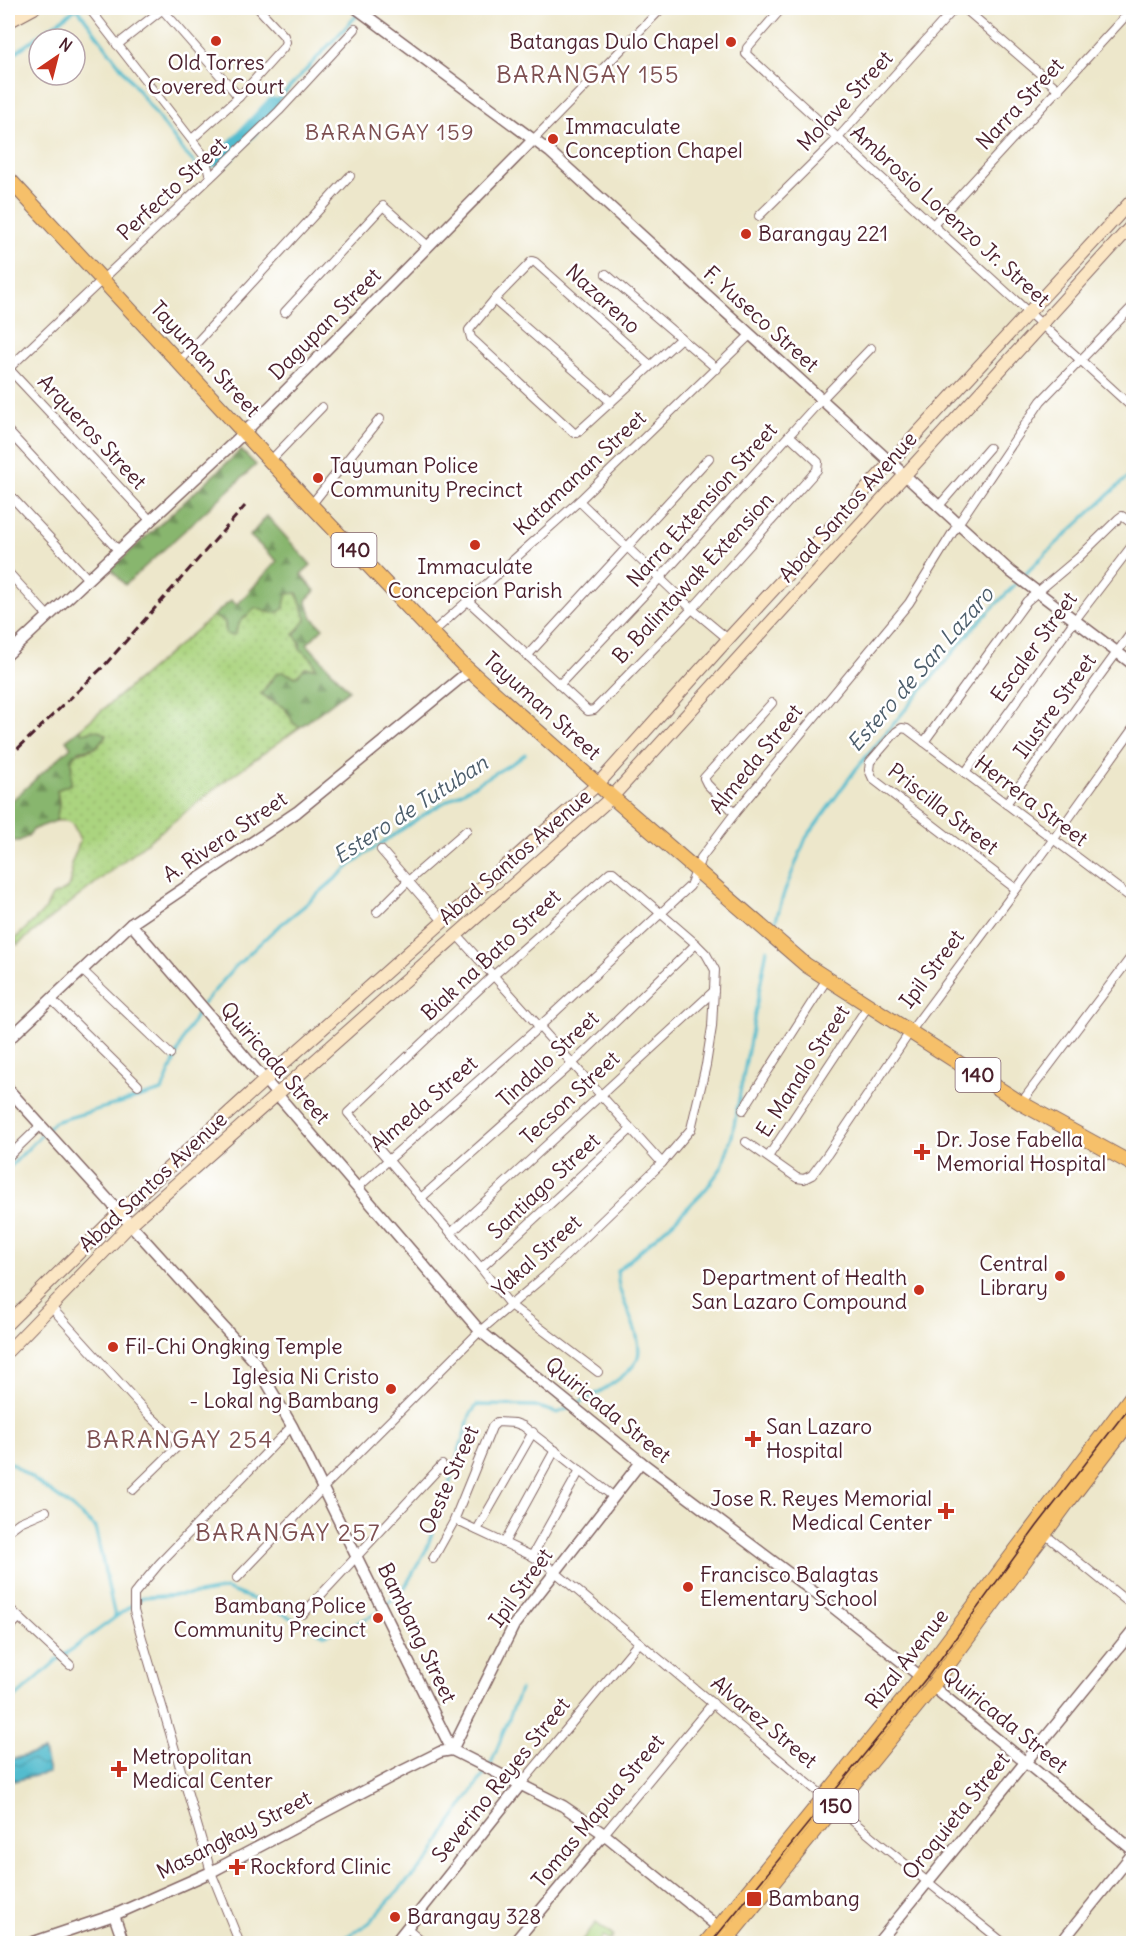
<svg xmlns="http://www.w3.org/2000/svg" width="1141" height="1951" viewBox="0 0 1141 1951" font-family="Delius,sans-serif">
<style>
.grass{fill:url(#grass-dots);stroke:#7a7a55;stroke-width:1.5}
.forest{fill:url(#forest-firs);stroke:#696a4c;stroke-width:1.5}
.green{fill:#abd47f;stroke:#7a7a55;stroke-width:1.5}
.water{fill:url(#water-waves);stroke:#4e6e7c;stroke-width:1.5}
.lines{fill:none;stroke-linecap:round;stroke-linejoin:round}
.stream{stroke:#52bcce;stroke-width:3}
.river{stroke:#52bcce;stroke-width:16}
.minor-casing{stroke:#836563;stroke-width:10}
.tertiary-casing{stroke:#836563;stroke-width:13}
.secondary-casing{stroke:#836563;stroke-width:14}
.primary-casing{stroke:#836563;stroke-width:16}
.minor{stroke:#fff;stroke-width:8}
.tertiary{stroke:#fff;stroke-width:10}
.secondary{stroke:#fbe6c4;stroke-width:12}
.primary{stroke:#f6c06b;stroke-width:14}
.tram{stroke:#4a1f2b;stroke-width:1.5}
.rail{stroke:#4a1f2b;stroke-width:3;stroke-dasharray:9 4.5;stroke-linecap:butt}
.poi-dot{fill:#c8321e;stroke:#fff;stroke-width:2}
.labels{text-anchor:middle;stroke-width:5;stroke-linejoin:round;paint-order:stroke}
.shield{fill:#fff;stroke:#80626b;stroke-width:1.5}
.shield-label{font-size:20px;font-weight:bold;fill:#4a1f2b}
.poi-label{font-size:21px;fill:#4a1f2b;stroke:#fff;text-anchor:start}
.street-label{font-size:21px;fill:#4a1f2b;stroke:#fff}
.neighbourhood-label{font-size:22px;letter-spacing:1.5px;fill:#7e5051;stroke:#fff}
.water-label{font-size:22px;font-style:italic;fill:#4d5e6c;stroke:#fff}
.quarter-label{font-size:24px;letter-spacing:1.5px;fill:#7e5051;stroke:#fff}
</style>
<defs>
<pattern id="grass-dots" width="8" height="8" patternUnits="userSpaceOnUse" patternTransform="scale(1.5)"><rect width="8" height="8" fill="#abd47f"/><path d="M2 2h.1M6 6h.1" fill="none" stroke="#95b66e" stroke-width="1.8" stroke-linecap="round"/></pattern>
<pattern id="forest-firs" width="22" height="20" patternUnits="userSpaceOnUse" patternTransform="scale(1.5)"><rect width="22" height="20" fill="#88b66e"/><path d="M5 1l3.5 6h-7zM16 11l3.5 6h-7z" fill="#71935b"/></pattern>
<pattern id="water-waves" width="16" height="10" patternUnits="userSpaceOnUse" patternTransform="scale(1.5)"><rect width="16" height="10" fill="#52bcce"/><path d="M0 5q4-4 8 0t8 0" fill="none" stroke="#4698a7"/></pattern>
</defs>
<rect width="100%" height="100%" fill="#fff"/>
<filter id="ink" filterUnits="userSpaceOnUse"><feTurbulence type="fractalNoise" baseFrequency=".0167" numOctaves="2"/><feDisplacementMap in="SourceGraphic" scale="12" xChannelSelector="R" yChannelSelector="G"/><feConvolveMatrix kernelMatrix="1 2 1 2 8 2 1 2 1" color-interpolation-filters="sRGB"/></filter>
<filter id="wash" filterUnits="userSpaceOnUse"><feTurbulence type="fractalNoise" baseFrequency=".008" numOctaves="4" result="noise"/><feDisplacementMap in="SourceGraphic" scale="24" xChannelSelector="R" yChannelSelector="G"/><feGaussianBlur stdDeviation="1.35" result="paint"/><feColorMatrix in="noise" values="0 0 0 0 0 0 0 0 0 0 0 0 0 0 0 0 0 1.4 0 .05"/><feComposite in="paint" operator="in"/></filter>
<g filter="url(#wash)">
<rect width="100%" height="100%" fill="#ede7cb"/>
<path class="grass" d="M295,592L299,598C299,606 309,614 305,622C303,626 297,631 294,634L300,642L299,646L312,659L316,668H308L296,677L283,672L270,680L265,688L269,700C291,706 287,720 300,727L226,780L17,945L15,939L45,910L52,896C59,892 69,891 71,882C71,879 71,876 72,873L71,864L80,841C74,825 74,819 56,821L59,802L57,790L64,787L71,778L70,773L72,768L70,762C75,748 85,754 96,747C100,745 103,739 106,735L95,731L82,733L80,729L213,616L225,622V629L235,634L240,622L255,608H260L266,612H279L288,593Z"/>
<g class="forest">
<polygon points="241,450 256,465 125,585 111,569"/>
<path d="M267,516L311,565L301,574L315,591L306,600L312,617L323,628L307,644L349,690L300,727L294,724L286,709L261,694L277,673L283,672L296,677L305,668H316L312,659L300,649V642L294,635L306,620C306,615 299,598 297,593L288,594L285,600L284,608C271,619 267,608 255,608L240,622L234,635H228L226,633L225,622L213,616L231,600L237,605L277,561L250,536Z"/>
<polygon points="80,729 82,733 98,730 106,735 96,747 79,751 72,758 71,784 57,790 59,806 56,821 34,829 27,837 19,841 8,841 8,804 71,747 66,740"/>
</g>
<polygon class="green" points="596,1923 613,1936 609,1941 603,1937 598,1943 587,1943 582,1940"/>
<polygon class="water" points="44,1751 49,1773 13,1781 8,1760"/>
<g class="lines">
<g class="stream">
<polyline points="8,58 77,8 184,152 202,171 221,161"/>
<polyline points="273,105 359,13"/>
<polyline points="776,920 784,893 806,838 856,769 974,627 1040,559 1134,471"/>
<polyline points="203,1004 235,967 274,930 303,907 358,859 428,812 516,761 525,754"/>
<polyline points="8,1169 54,1122 162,1091 184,1037 199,1010"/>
<path d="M575,1405C590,1398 634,1374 638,1357C643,1339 625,1307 620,1290C618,1284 618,1277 617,1271L674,1221L706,1189L722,1167L732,1136L767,949"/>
<polyline points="8,1461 65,1502 95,1527 115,1617"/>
<polyline points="8,1704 56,1661 143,1597 198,1594 226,1589 258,1601 325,1635 349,1627 379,1612 405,1587 426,1550 448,1488 470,1415 477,1405 535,1406 558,1413 569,1408"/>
<polyline points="335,1944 369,1923 404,1884 431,1858 451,1822 491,1764 520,1690"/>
</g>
<polyline class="river" points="221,161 273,105"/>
</g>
</g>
<g filter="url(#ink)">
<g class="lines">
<defs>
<g id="minor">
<polyline points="89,8 205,157 210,177"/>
<polyline points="782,8 747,48 746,54 1134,409"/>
<polyline points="964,8 1059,90"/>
<polyline points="162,9 239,97"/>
<polyline points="117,45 164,8"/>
<polyline points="192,139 239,97 283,48 286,42 284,36 258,8"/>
<polyline points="533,140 659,11"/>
<polyline points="759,216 837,139 955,8"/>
<polyline points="933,225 1133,8"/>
<polyline points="606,274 717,369"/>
<polyline points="494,300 611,402"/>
<polyline points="285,312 383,206 428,246"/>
<polyline points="179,362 350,176"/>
<polyline points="650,365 535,262 532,261 494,300 469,330 471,338 574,433 577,433 681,338"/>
<polyline points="8,368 151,521"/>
<polyline points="8,369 216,172 279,111 355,29"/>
<polyline points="8,431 119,551"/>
<polyline points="270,461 322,407"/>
<polyline points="8,493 88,579"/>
<polyline points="579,501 692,609 728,639"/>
<polyline points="311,505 380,419"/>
<polyline points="938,507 989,448"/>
<polyline points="8,572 48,616"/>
<polyline points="467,600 588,711 594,710 692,609 817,470 818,462 790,436"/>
<polyline points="432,633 579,501 750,335"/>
<polyline points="527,656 709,458"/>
<polyline points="559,685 660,578 821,400 871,348"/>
<polyline points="924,742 1027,601 1078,558 1118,519 1122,516 1134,525"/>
<polyline points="965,773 1075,620 1134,543"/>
<polyline points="1006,804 1134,629"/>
<polyline points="735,813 707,784 704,778 772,703"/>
<polyline points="381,850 443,921"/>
<polyline points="1016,889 873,779 869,770 870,762 896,732 902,728 907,729 1134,900"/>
<polyline points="377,912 407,882 467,830"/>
<polyline points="456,934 662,1163"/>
<polyline points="82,970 170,1054"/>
<polyline points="51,999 138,1085"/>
<polyline points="1021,1103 1134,953"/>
<polyline points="743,1110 827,979"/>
<polyline points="746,1142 797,1178 804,1179 812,1175 827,1155 910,1032 1053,840 1134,727"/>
<polyline points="8,1157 41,1125"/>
<polyline points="768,1157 868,1006"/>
<polyline points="357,1188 539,1027 690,886 701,858 735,813 909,603 958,524 1041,401 1134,305"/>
<polyline points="421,1198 572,1064 696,944"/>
<polyline points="451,1233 714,991"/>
<polyline points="481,1268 631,1129"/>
<polyline points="50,1306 147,1413 176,1440 176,1448 133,1490"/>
<polyline points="455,1520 532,1556 548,1566 878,1842 1005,1944"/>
<polyline points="477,1530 533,1432"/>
<polyline points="8,1531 20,1522 46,1511"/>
<polyline points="1041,1531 1134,1607"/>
<polyline points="504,1543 555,1450"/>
<polyline points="532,1556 580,1470"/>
<polyline points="433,1559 453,1523 492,1427 497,1422 515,1423 523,1426 614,1497"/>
<polyline points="237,1578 323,1488 480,1331 546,1275 662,1163 691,1129 706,1065 712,1027 715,970 706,954 696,944 613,872 610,872 494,975 348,1113 481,1268 510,1305 598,1372"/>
<polyline points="8,1607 70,1665"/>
<polyline points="303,1614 442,1465"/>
<polyline points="8,1629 19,1618"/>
<polyline points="521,1784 639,1642"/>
<polyline points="604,1834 713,1703"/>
<polyline points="407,1928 426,1944"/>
<polyline points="240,1944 211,1872 134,1611 134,1594 159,1564 292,1426"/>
</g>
<g id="tertiary">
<polyline points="356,8 550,152 1011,572 1134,665"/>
<polyline points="8,654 244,433 533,140"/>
<polyline points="131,924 480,1331 641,1462 815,1593 921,1677"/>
<polyline points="8,1040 131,924 297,812 469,671"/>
<polyline points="8,1089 255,1362 292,1426 452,1750 563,1806 604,1834 739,1944"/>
<polyline points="932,1686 1134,1851"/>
<polyline points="452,1750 514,1625 641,1462"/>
<polyline points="114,1915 124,1944"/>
<polyline points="28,1944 114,1915 211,1872 404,1770 440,1752 452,1750"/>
<polyline points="394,1944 521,1784"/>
<polyline points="513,1944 604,1834"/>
<polyline points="877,1944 1134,1629"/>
<polyline points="1060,1944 1134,1852"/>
</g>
<g id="secondary">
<polyline points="8,22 34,8"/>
<polyline points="8,1323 120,1212 276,1070 598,784 728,639 1134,198"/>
<polyline points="8,1351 131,1224 612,797 1134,223"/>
</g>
<g id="primary">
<polyline points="8,178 311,505 461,663 612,797 806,965 1021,1103 1134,1165"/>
<polyline points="705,1944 904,1699 1134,1393"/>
<polyline points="723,1944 928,1692 1067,1503 1134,1416"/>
</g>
</defs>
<use href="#minor" class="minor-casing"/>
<use href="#tertiary" class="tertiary-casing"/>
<use href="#secondary" class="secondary-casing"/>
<use href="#primary" class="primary-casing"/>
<use href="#minor" class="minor"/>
<use href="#tertiary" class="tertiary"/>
<use href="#secondary" class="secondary"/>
<use href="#primary" class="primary"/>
<polyline class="tram" points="710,1944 928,1676 1037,1526 1134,1401"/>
<polyline class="rail" points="8,758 103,667 245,506"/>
</g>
</g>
<g class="poi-dot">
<circle cx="216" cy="41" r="6"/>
<circle cx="731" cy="42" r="6"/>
<circle cx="553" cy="139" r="6"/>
<circle cx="746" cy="234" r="6"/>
<circle cx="318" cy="478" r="6"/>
<circle cx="475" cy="545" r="6"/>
<path d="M919 1143h6v6h6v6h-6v6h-6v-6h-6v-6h6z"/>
<circle cx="1060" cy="1276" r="6"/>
<circle cx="919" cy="1290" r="6"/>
<circle cx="113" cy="1347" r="6"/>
<circle cx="391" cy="1389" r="6"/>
<path d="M750 1430h6v6h6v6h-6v6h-6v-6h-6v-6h6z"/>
<path d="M943 1502h6v6h6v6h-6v6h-6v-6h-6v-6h6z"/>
<circle cx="688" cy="1587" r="6"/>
<circle cx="378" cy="1618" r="6"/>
<path d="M116 1760h6v6h6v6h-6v6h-6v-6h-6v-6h6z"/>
<path d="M234 1858h6v6h6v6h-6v6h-6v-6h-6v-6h6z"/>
<rect x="746" y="1891" width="16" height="16" rx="3"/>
<circle cx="395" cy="1917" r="6"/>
</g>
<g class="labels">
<g class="shield">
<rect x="331.5" y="533" width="45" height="34" rx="4.5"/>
<rect x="955.5" y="1058" width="45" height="34" rx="4.5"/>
<rect x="813.5" y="1789" width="45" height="34" rx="4.5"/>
</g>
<g class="shield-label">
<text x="354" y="557">140</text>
<text x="978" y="1082">140</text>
<text x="836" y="1813">150</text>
</g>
<g class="poi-label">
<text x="719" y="49" text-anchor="end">Batangas Dulo Chapel</text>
<text x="216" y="70" text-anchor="middle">Old Torres<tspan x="216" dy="24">Covered Court</tspan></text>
<text x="565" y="134">Immaculate<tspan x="565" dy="24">Conception Chapel</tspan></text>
<text x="758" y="241">Barangay 221</text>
<text x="330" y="473">Tayuman Police<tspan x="330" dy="24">Community Precinct</tspan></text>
<text x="475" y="574" text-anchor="middle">Immaculate<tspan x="475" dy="24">Concepcion Parish</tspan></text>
<text x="936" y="1147">Dr. Jose Fabella<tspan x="936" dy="24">Memorial Hospital</tspan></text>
<text x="1048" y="1271" text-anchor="end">Central<tspan x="1048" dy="24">Library</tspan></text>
<text x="907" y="1285" text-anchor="end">Department of Health<tspan x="907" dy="24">San Lazaro Compound</tspan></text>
<text x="125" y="1354">Fil-Chi Ongking Temple</text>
<text x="379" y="1384" text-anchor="end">Iglesia Ni Cristo<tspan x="379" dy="24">- Lokal ng Bambang</tspan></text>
<text x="766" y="1434">San Lazaro<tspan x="766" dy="24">Hospital</tspan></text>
<text x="932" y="1506" text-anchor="end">Jose R. Reyes Memorial<tspan x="932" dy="24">Medical Center</tspan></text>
<text x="700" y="1582">Francisco Balagtas<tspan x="700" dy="24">Elementary School</tspan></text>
<text x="366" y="1613" text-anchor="end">Bambang Police<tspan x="366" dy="24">Community Precinct</tspan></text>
<text x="132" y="1764">Metropolitan<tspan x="132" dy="24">Medical Center</tspan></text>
<text x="250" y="1874">Rockford Clinic</text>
<text x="768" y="1906">Bambang</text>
<text x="407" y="1924">Barangay 328</text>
</g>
<g class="street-label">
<text transform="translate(845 101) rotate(-47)" y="7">Molave Street</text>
<text transform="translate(1020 104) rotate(-47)" y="7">Narra Street</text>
<text transform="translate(172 189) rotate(-43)" y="7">Perfecto Street</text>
<text transform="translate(950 216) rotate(42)" y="7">Ambrosio Lorenzo Jr. Street</text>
<text transform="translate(603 299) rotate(42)" y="7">Nazareno</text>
<text transform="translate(761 319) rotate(42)" y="7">F. Yuseco Street</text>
<text transform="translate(325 324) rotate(-45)" y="7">Dagupan Street</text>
<text transform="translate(205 359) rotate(47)" y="7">Tayuman Street</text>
<text transform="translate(92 432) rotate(47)" y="7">Arqueros Street</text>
<text transform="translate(580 473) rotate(-43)" y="7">Katamanan Street</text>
<text transform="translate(702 505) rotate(-48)" y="7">Narra Extension Street</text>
<text transform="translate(848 507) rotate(-48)" y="7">Abad Santos Avenue</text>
<text transform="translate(693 578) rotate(-47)" y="7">B. Balintawak Extension</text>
<text transform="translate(1034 647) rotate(-54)" y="7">Escaler Street</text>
<text transform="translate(542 706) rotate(42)" y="7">Tayuman Street</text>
<text transform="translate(1055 706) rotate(-54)" y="7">Ilustre Street</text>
<text transform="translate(756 759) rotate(-51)" y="7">Almeda Street</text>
<text transform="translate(1031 801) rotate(37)" y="7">Herrera Street</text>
<text transform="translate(943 809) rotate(38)" y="7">Priscilla Street</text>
<text transform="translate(225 837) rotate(-34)" y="7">A. Rivera Street</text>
<text transform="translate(515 857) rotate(-41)" y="7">Abad Santos Avenue</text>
<text transform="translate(491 955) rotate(-43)" y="7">Biak na Bato Street</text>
<text transform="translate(932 969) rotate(-53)" y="7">Ipil Street</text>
<text transform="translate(548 1059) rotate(-43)" y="7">Tindalo Street</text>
<text transform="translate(275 1063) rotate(49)" y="7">Quiricada Street</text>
<text transform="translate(803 1071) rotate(-57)" y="7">E. Manalo Street</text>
<text transform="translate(570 1098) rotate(-43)" y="7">Tecson Street</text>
<text transform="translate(424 1104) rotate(-41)" y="7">Almeda Street</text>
<text transform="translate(153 1182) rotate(-43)" y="7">Abad Santos Avenue</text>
<text transform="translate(544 1186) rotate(-43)" y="7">Santiago Street</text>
<text transform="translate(537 1256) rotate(-42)" y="7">Yakal Street</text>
<text transform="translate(608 1410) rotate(39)" y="7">Quiricada Street</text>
<text transform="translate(449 1480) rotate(-66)" y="7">Oeste Street</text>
<text transform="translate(521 1588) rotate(-54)" y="7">Ipil Street</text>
<text transform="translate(417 1633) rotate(64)" y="7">Bambang Street</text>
<text transform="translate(907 1659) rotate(-52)" y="7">Rizal Avenue</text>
<text transform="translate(1005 1720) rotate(39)" y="7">Quiricada Street</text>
<text transform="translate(764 1722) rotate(40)" y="7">Alvarez Street</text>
<text transform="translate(501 1780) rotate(-51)" y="7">Severino Reyes Street</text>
<text transform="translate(598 1811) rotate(-50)" y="7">Tomas Mapua Street</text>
<text transform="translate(956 1816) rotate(-51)" y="7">Oroquieta Street</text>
<text transform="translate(234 1835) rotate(-27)" y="7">Masangkay Street</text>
</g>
<g class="neighbourhood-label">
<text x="390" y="140">BARANGAY 159</text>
</g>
<g class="water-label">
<text transform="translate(920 669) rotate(-49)" y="8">Estero de San Lazaro</text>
<text transform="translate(410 809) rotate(-33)" y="8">Estero de Tutuban</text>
</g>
<g class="quarter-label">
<text x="588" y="83">BARANGAY 155</text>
<text x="180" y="1448">BARANGAY 254</text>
<text x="288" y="1541">BARANGAY 257</text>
</g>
</g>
<rect width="1141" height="1951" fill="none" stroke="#fff" stroke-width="30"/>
<g transform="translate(57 57) rotate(35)"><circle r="28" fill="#ffffff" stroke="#b7a5aa" stroke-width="1.5"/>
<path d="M0-4.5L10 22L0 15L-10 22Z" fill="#c8321e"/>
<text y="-9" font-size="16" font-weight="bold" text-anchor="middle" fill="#4a1f2b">N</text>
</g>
</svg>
